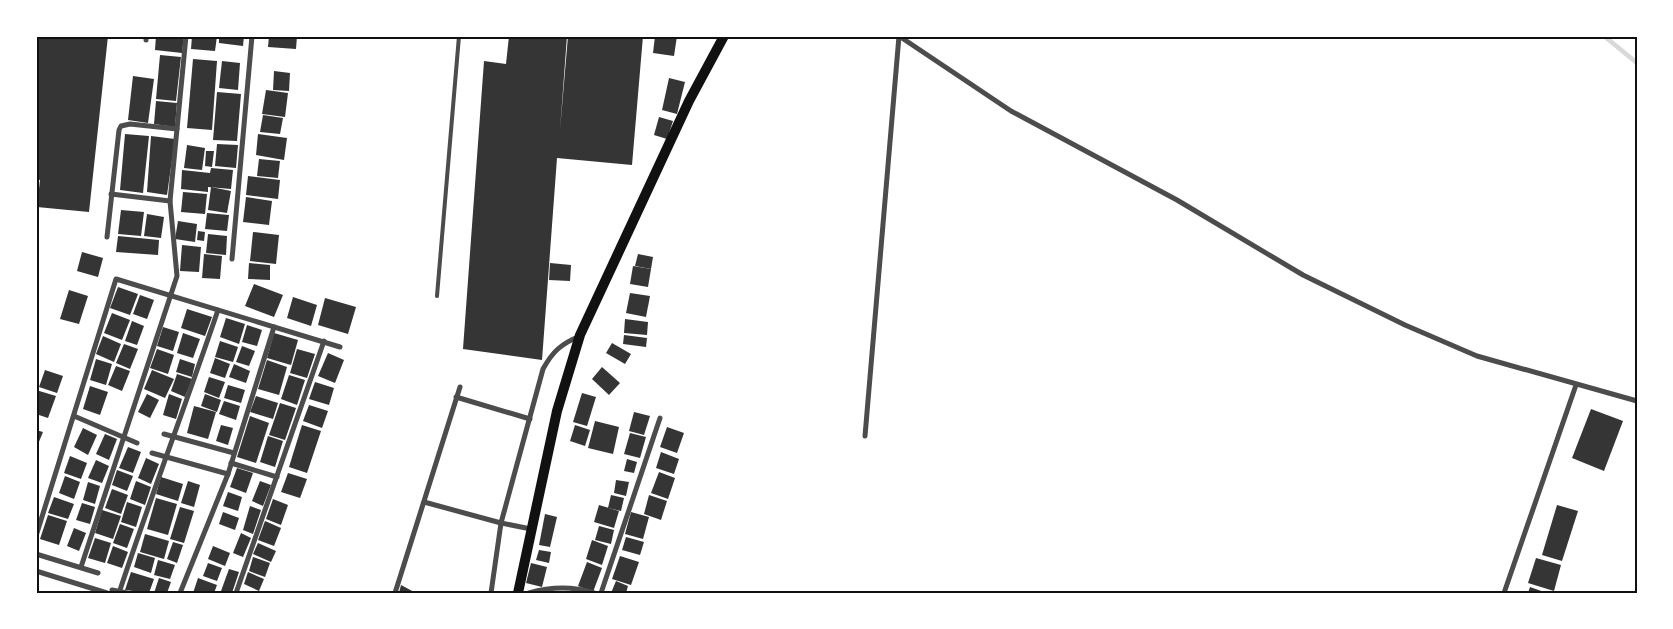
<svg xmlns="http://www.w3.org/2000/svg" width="1673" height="629" viewBox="0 0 1673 629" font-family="Arial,sans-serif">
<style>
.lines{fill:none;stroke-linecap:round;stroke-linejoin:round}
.stream{stroke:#d9d9d9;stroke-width:4.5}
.building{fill:#353535}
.service{stroke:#4c4c4c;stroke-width:4}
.minor{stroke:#4c4c4c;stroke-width:5}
.secondary{stroke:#111;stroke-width:10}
.neatline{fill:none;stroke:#111;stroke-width:2}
</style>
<rect width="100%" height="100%" fill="#fff"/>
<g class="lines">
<polyline class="stream" points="1604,36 1637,63"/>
</g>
<g class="building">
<polygon points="36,36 108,36 89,212 37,207 40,180 36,179"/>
<polygon points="156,36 184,36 182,53 155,50"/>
<polygon points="192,36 217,36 215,51 191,49"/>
<polygon points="219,36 244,36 243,46 219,43"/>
<polygon points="269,36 297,36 296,49 268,47"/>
<polygon points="509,36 567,36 560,130 568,36 643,36 632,165 557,158 542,360 463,349 484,61 506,64"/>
<polygon points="655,36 677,36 674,56 653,53"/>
<polygon points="160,55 181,57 176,101 156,99"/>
<polygon points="193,59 217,61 212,130 187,128"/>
<polygon points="222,61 240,63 238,90 219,88"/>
<polygon points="274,71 290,73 289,91 273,90"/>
<polygon points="133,76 154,79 148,123 128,120"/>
<polygon points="669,78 685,82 677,114 662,110"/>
<polygon points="266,90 288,93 285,117 262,114"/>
<polygon points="217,92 241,94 237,141 213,140"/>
<polygon points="156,101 177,103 175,127 154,124"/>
<polygon points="263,115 283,118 280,134 260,132"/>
<polygon points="659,117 673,121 667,139 654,135"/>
<polygon points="125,134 149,136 143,193 120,190"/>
<polygon points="258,134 287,138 284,160 256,155"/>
<polygon points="151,136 175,139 167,195 147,192"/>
<polygon points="217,144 238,145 236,168 215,166"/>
<polygon points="187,145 205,148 202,170 184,168"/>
<polygon points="206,151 214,151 212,167 205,166"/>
<polygon points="259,159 280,161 278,178 257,176"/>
<polygon points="211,168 233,170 231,189 208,187 208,192 181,189 182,170 210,173"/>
<polygon points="248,176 280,180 278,199 246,195"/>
<polygon points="211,187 231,191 227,213 208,210"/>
<polygon points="183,192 207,194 205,214 181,212"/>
<polygon points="246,197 272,201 269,225 243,222"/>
<polygon points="121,210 144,212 141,236 118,234"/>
<polygon points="207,213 229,215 227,231 205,229"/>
<polygon points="147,214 164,217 161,238 144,236"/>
<polygon points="178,221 197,224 195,242 175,239"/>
<polygon points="198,231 205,232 204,241 197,240"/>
<polygon points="253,232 279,235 276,264 250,261"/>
<polygon points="208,234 227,236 226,255 206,253"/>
<polygon points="118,236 159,240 158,255 116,252"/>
<polygon points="182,245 201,247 199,272 180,271"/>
<polygon points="82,252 103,258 98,277 77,271"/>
<polygon points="204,254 222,256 220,279 202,278"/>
<polygon points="638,254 653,257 651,269 635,266"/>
<polygon points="249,263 270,265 270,280 248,279"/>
<polygon points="550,263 571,265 570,281 549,280"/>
<polygon points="633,266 651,269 648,287 630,284"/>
<polygon points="254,284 283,295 274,317 245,306"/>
<polygon points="118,287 138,294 130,315 110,308"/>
<polygon points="69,290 88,296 79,324 60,319"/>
<polygon points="630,293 650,296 646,317 626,313"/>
<polygon points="140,295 154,300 147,319 133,314"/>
<polygon points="293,297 317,305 311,326 287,318"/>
<polygon points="325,298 356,307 348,334 318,325"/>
<polygon points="187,309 212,317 205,336 181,328"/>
<polygon points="112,313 130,320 122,340 104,333"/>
<polygon points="226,318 245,324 239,344 220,337"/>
<polygon points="625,319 648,322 647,335 624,333"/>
<polygon points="132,321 144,326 137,345 125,341"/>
<polygon points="247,325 262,330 257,346 242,342"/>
<polygon points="163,327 179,332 173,351 157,346"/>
<polygon points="183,333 200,339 193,358 177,353"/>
<polygon points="274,333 298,340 291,365 267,358"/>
<polygon points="624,335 647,338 646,347 623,344"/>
<polygon points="103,336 121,344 114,362 96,354"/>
<polygon points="220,341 238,347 233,362 215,357"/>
<polygon points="612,343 631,354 625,364 606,353"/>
<polygon points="124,344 138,349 130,369 116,363"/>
<polygon points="242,346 255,351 249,366 236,362"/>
<polygon points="157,349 174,355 168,374 150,368"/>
<polygon points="297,349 315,354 307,378 290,373"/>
<polygon points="328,353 344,360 335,383 318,376"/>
<polygon points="215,358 230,364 225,378 210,373"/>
<polygon points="96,359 112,364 106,385 90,380"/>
<polygon points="180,359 195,364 192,377 176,372"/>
<polygon points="267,360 287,367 279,395 258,389"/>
<polygon points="234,364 250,371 246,383 229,377"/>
<polygon points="116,366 130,371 122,391 108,385"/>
<polygon points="602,367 620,383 609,395 592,379"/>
<polygon points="45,370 63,376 57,393 39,387"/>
<polygon points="152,370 174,379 165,398 144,389"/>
<polygon points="177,374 192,379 185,397 171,391"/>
<polygon points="289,375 305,380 297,405 281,399"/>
<polygon points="209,377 225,382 219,398 204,392"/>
<polygon points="315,382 334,388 329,405 309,399"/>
<polygon points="228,385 245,390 241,403 224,398"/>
<polygon points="90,386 108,392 100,415 83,409"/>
<polygon points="36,390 56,396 48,418 36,414"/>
<polygon points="582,393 596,397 587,426 573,422"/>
<polygon points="147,394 159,400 150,418 138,412"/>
<polygon points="169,394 182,399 176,419 163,415"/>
<polygon points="205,394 221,400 217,412 201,406"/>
<polygon points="256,396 278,403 273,419 250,412"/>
<polygon points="224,401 240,406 236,420 219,414"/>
<polygon points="280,403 296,408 285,440 269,435"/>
<polygon points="309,405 328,411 322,428 303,421"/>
<polygon points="194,406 216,412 208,439 187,433"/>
<polygon points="1591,409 1623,421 1604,471 1572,458"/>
<polygon points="634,412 650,416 644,435 629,431"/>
<polygon points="250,416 269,423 256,463 237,457"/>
<polygon points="595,421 619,427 613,454 588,448"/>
<polygon points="221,425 233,428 228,445 216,441"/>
<polygon points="302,425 321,431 307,473 289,467"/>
<polygon points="575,425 590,430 585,446 570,441"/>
<polygon points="667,427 684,433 677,453 660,447"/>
<polygon points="83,428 97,435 88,455 74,447"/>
<polygon points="36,430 43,432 36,449"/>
<polygon points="630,433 646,437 640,458 624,454"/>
<polygon points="105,434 117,439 109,460 96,454"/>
<polygon points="268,436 283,441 275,467 260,462"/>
<polygon points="128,447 141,452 133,473 119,468"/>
<polygon points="661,452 679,459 674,474 656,468"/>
<polygon points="70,456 87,463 81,479 64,473"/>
<polygon points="146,458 159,464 151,484 138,478"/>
<polygon points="627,459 637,462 634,473 624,471"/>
<polygon points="96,460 109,466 102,483 88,478"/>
<polygon points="237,468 253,473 246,493 230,487"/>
<polygon points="117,470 133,476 127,491 112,485"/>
<polygon points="659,472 675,478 668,499 651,493"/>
<polygon points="288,473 307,479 300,498 281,492"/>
<polygon points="65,476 80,482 74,499 59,493"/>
<polygon points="161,477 183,484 178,501 156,494"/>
<polygon points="616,480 629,482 626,496 614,493"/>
<polygon points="136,481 151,487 145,505 130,499"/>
<polygon points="188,481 200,485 194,507 181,503"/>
<polygon points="260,481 271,485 263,506 252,501"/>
<polygon points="88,482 100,486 95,504 83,500"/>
<polygon points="112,489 128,495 121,514 105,508"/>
<polygon points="228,492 242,497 238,511 223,506"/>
<polygon points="611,495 624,498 621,511 608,508"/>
<polygon points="649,495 667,501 661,520 644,514"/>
<polygon points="54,497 74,504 68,519 48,513"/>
<polygon points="156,498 177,504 168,535 147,529"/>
<polygon points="273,499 288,505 281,525 266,519"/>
<polygon points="127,502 142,507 136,527 121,522"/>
<polygon points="82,503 95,507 90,524 76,520"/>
<polygon points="599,505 619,511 614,528 594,522"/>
<polygon points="1557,505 1578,511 1562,561 1542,555"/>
<polygon points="250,506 261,510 253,534 243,530"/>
<polygon points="180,507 194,511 184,543 170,539"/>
<polygon points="102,510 121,516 113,539 95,533"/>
<polygon points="223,512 239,518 235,530 219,524"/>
<polygon points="631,512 649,517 643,539 625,534"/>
<polygon points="545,514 557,517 550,547 539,545"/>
<polygon points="48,515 67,521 59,545 40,539"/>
<polygon points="265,521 281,528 274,546 258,540"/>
<polygon points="120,524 134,529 127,548 113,543"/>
<polygon points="599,526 614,530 611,544 595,540"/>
<polygon points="74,528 86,533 79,551 67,546"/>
<polygon points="241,533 251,538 243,557 233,553"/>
<polygon points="145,534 169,541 164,559 140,552"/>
<polygon points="626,537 644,542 640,555 622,550"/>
<polygon points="95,538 111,543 105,563 88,558"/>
<polygon points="592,540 608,546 602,565 586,559"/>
<polygon points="173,542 183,545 177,563 167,559"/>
<polygon points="258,543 276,551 271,562 253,554"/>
<polygon points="113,546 128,552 122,568 107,563"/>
<polygon points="213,546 230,553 225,566 208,559"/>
<polygon points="539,550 551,552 549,563 536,560"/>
<polygon points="138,553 155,558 151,573 134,567"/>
<polygon points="620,556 639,562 631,585 612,579"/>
<polygon points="253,557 270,563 265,577 249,571"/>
<polygon points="1536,558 1561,565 1554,591 1528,583"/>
<polygon points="158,560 175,565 170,579 154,575"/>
<polygon points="587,562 602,568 593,592 578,586"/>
<polygon points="208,563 222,568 217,581 203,576"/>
<polygon points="531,563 547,567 542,587 526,583"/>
<polygon points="229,569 239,572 232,593 225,593 221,591"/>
<polygon points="131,572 154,579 149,593 125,590"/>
<polygon points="248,572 264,579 259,591 244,584"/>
<polygon points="159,578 171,582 167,593 154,593"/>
<polygon points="198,578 217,585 214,593 193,593"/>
<polygon points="616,581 628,586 626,593 611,593"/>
<polygon points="401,585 416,593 399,593"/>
<polygon points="1530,587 1547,593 1528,593"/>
</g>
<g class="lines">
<polyline class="service" points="437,296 459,36"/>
<g class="minor">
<polyline points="899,36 1011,111 1177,200 1303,275 1405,325 1477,356 1637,401"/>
<polyline points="146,40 146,36"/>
<polyline points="111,194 170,201"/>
<polyline points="107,237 119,130 121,126 130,124 177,129"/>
<polyline points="232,259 252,36"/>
<polyline points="456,397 530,419"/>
<polyline points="74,416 137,443"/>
<polyline points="164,434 234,453"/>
<polyline points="865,436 899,36"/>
<polyline points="152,453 228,474"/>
<polyline points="231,463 277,477"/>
<polyline points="424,502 501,523 531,529"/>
<polyline points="36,536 116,279 340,347"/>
<polyline points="36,554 98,573"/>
<polyline points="81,567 177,276 170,201 186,36"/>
<polyline points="36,571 107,593"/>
<polyline points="112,590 127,593"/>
<path d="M120,590C151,496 186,404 218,310"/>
<polyline points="180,593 228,474 274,327"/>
<polyline points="236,593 324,341"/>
<polyline points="395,593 460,387"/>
<path d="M491,593L501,523L543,369C553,351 561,344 580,336"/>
<path d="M529,593C550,587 572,586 594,593"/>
<polyline points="601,593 660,418"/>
<polyline points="1504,593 1576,385"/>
</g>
<polyline class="secondary" points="518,593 557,411 580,335 689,101 724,36"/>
</g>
<rect width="1673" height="629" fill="none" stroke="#ffffff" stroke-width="75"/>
<rect x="38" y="38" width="1598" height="554" class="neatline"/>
</svg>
